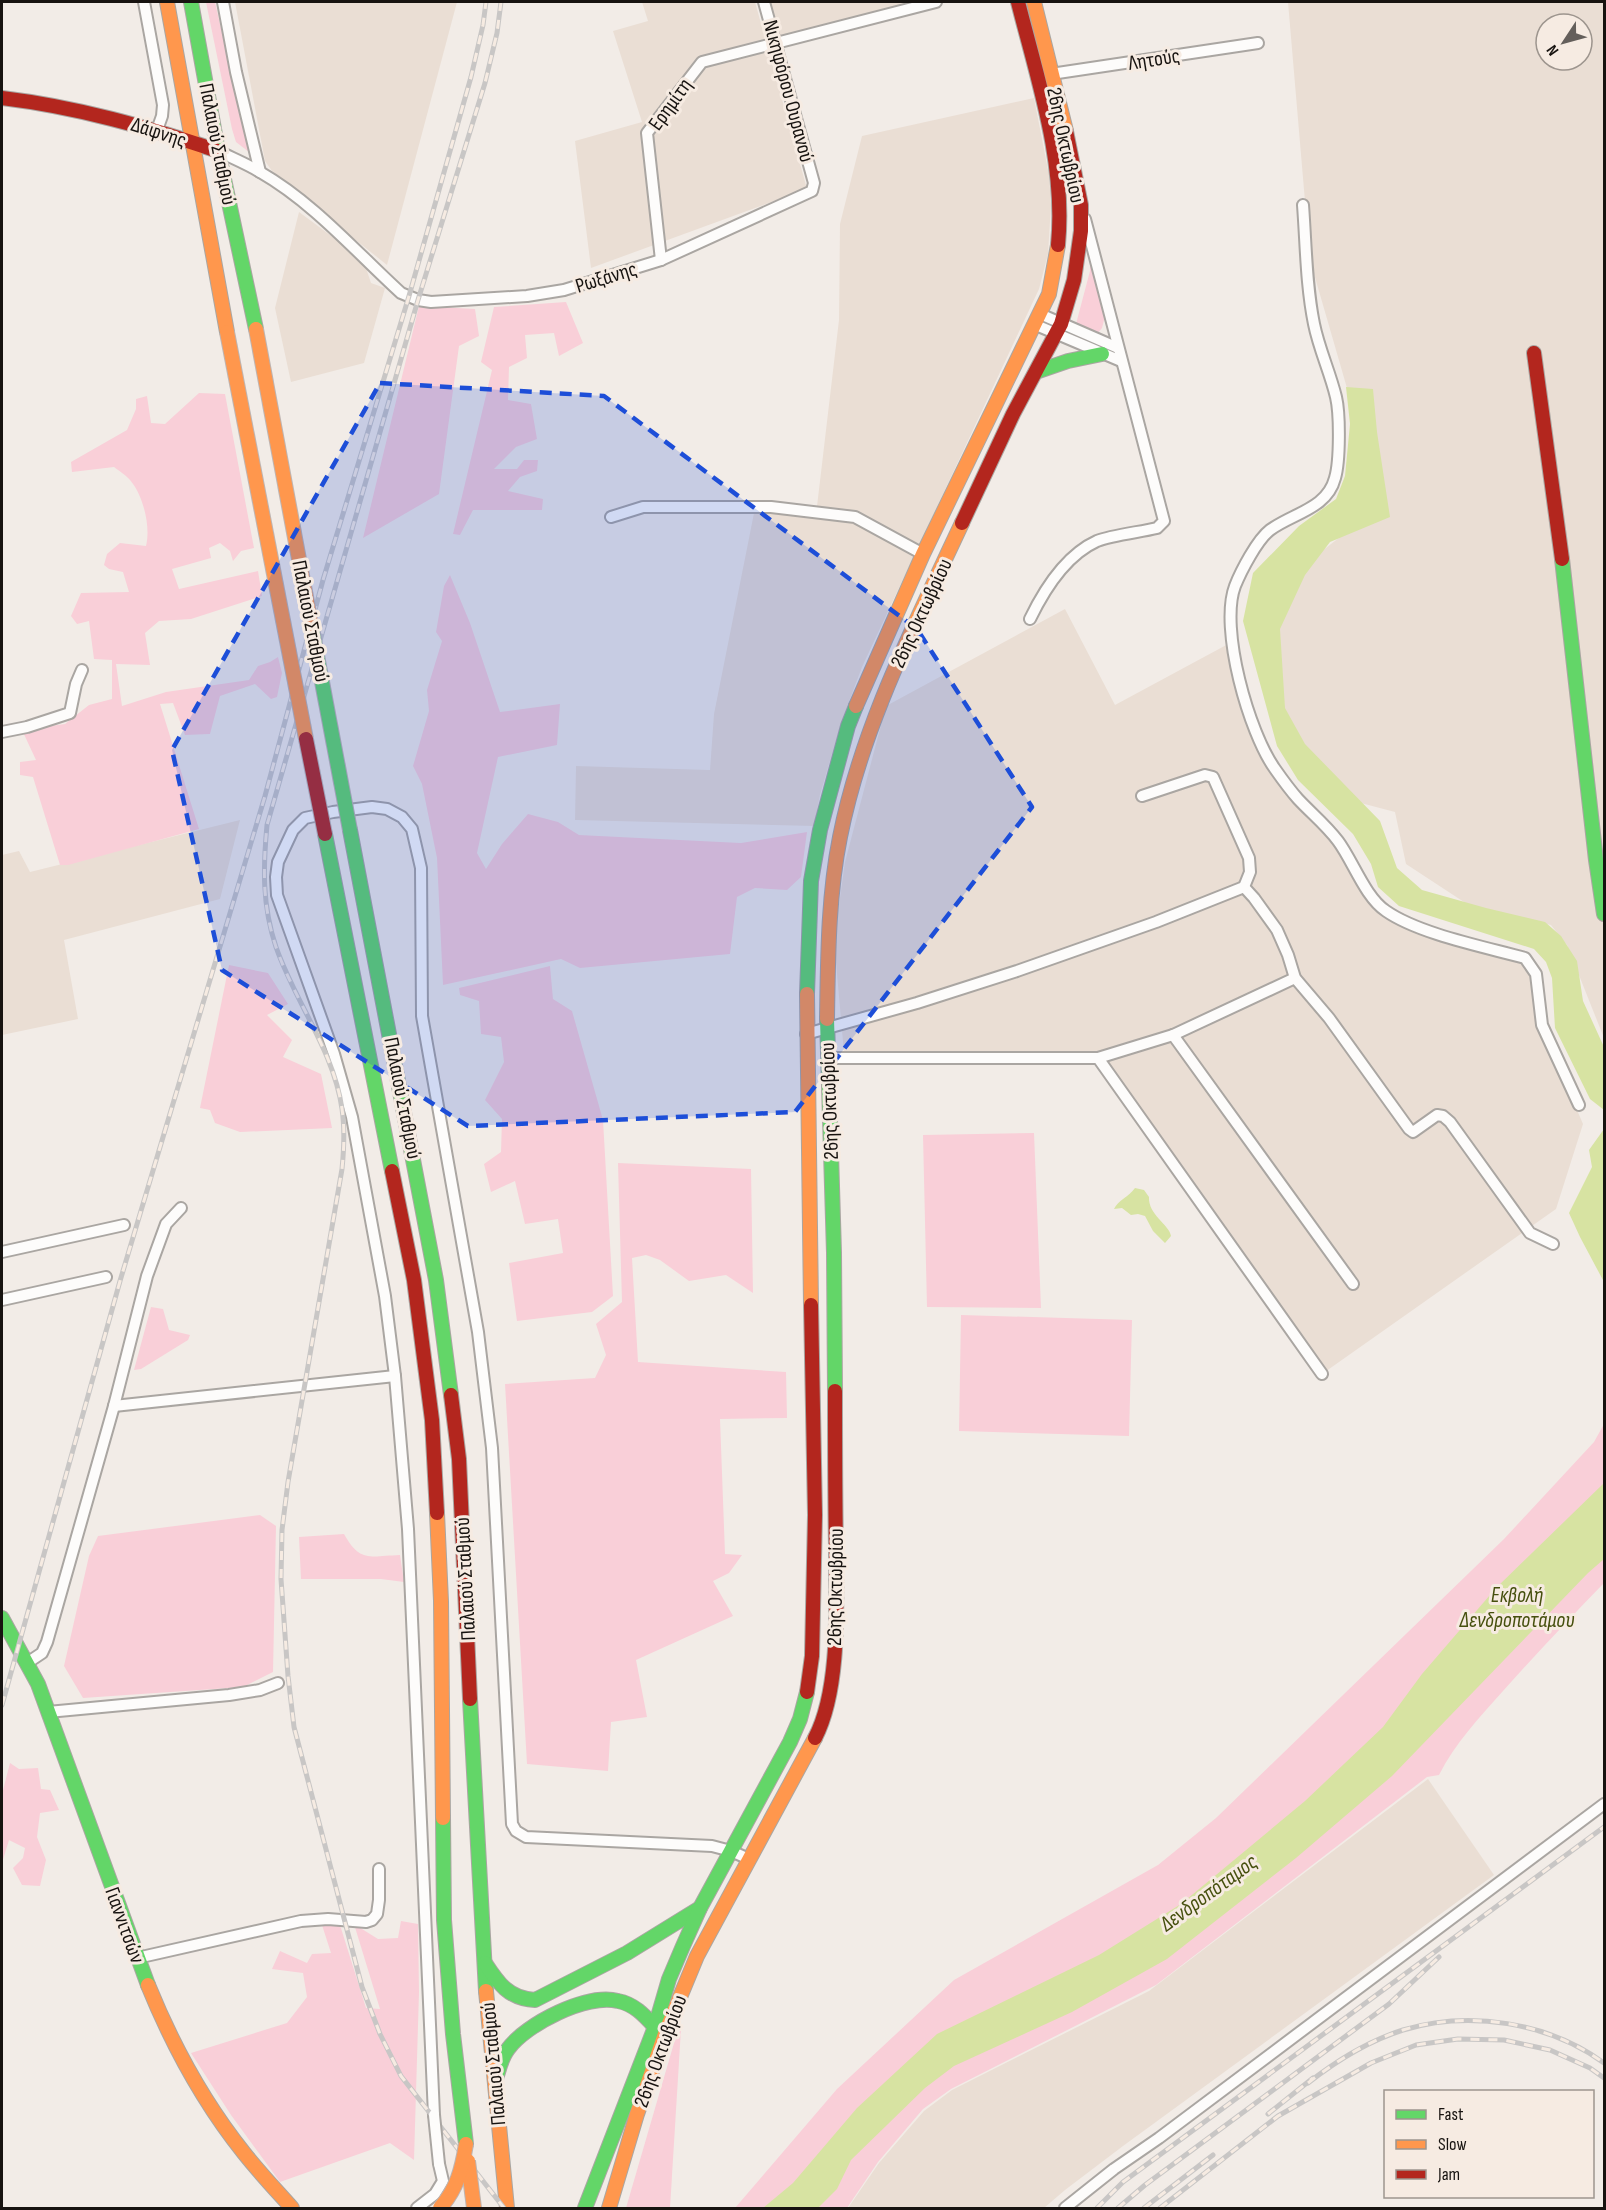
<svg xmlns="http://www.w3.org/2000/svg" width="1606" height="2210" viewBox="0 0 1606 2210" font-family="'Sofia Sans Condensed',sans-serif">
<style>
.built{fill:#eaded4;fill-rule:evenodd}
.green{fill:#f9cfd8}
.water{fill:#d7e3a2}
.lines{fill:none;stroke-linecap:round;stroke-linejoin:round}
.street-casing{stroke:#aaa6a2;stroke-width:14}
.fast-casing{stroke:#aaa6a2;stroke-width:16}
.slow-casing{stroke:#aaa6a2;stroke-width:16}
.jam-casing{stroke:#aaa6a2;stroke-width:16}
.street{stroke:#fdfcfb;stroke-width:10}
.fast{stroke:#63d668;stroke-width:14}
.slow{stroke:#ff974d;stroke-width:14}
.jam{stroke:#b3261e;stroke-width:14}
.rail-casing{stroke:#c8c6c5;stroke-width:5}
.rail{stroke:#f6ebe2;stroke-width:3;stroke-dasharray:9;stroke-linecap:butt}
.street-bridge-casing{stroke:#aaa6a2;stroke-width:14;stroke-linecap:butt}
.fast-bridge-casing{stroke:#bfb4b0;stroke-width:16;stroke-linecap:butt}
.slow-bridge-casing{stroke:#bfb4b0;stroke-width:16;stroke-linecap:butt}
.jam-bridge-casing{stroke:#bfb4b0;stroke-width:16;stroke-linecap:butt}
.street-bridge{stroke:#fdfcfb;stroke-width:10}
.fast-bridge{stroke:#63d668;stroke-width:14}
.slow-bridge{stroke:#ff974d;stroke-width:14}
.jam-bridge{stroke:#b3261e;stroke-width:14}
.marked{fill:#1d4ed8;fill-opacity:0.2;stroke:#1d4ed8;stroke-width:4.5;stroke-dasharray:12 8;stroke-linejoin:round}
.labels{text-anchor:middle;stroke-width:6;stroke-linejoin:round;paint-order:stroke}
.street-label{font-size:21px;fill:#171310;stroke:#f6ebe2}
.water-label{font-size:22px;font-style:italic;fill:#46500e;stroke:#f6ebe2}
</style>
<rect width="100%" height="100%" fill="#f2ece7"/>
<g class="built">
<polygon points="235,2 457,2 387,265 298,194 272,171 265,161"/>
<polygon points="642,2 755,2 807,189 591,268 575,141 642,122 613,31 648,21"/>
<polygon points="764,2 925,2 775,43"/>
<path d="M1288,2H1604V1038L1567,945L1551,925L1467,904L1406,864L1395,812L1338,797L1302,753L1275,695L1265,617L1308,562L1363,519L1349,395L1310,260ZM1546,24H1582V60H1546Z"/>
<polygon points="1034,98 1049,175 1051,205 1048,254 1039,289 862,667 841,723 820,795 814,826 575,820 576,766 710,770 714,714 755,508 816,515 839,320 840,224 862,136"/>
<polygon points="299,212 334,238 365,265 371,283 385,288 364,363 291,382 275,308"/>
<polygon points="1065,609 1115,705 1230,643 1252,730 1375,899 1408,925 1506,951 1525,965 1537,994 1556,1061 1583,1124 1556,1209 1322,1374 1098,1058 844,1053 834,940 845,862 886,706"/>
<polygon points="240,820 220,899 64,940 78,1019 2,1035 2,855 19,851 30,872"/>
<polygon points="1428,1779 1494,1875 1123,2146 1065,2190 1044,2208 848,2208 879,2163 924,2111 952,2090 1149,1991"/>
</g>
<g class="green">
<polygon points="206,2 215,2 249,152 236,142 232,129"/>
<polygon points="1090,262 1093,262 1105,316 1102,328 1097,334 1076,324 1090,271"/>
<polygon points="566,302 583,343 559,356 554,333 525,335 527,358 509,367 508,400 531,404 537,439 516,447 494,469 517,469 524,460 538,460 537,471 520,477 508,491 543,499 542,510 473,510 460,535 453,534 492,370 481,362 494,307"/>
<polygon points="419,306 475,309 479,336 459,346 439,494 363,538"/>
<path d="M199,393L225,394L254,548L241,551L233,561L230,551L220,543L209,548L211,558L172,569L179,589L258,571L262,596L191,619L159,621L145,633L150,665L116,664L122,706L166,692L249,680L258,666L270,662L278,657L282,673L277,697L271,699L255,684L220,696L210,734L185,735L173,703L160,704L199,829L68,865H60L33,777L20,775V762L36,760L22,730L65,724L89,705L112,699V660L94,659L89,621L77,624L71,616L81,593L129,592L123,572L109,569L104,565L107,554L120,543L146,546C151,526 143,495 130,480C126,475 119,471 114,467L72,472L71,462L127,430L136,409V399L147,396L151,423L165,424Z"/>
<polygon points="450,575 470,623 500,712 560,704 557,745 498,757 477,853 486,869 502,844 528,814 558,822 579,835 741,843 807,832 801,877 787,890 755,888 737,897 730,954 580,968 561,959 443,985 437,858 422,784 413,766 429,711 427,690 442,641 436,632 444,586"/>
<polygon points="229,965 268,973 288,1004 267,1015 292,1040 283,1057 321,1074 332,1128 240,1132 215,1123 210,1110 200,1108"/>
<polygon points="550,966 553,999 572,1011 603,1120 613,1296 592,1312 517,1321 509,1263 563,1253 558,1219 525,1224 515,1181 491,1192 484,1164 501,1152 502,1119 485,1100 504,1062 501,1037 481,1034 479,1001 460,995 459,988"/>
<polygon points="1034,1133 1041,1308 927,1307 923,1135"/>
<polygon points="618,1163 751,1169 753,1293 726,1275 689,1281 660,1260 646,1255 632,1258 638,1362 786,1372 787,1418 720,1419 725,1554 742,1555 729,1573 713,1581 733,1616 636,1660 647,1717 611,1722 608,1771 527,1764 505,1384 595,1378 606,1355 596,1324 622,1302"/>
<polygon points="151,1307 163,1309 169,1330 190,1335 188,1340 141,1369 134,1370"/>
<polygon points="961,1315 1132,1320 1129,1436 959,1431"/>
<path d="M1604,1424V1583C1570,1618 1536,1654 1503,1691C1479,1718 1455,1743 1439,1775L1427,1777L1156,1985L951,2089L923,2109L878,2162L847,2208H735L837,2089L954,1980L1158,1865L1216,1818L1504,1539L1594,1442Z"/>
<polygon points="260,1515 276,1526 273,1672 243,1687 83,1698 64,1666 89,1556 98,1536"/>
<path d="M344,1534C360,1563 370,1556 400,1555L404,1582L381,1579H301L299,1537Z"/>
<polygon points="10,1763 19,1769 38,1768 41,1789 50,1790 59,1810 40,1813 37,1837 46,1860 40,1886 22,1885 13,1868 23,1858 25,1848 9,1840 2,1863 2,1794"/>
<polygon points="401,1921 418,1924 419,1992 414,2160 390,2143 280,2182 231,2115 191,2053 287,2023 307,1997 303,1973 272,1969 280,1951 307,1963 312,1954 331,1953 322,1925 340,1925 366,2008 380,2009 354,1924 378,1939 398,1938"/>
<polygon points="681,2029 670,2208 626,2208 674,2043"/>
</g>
<g class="water">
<polygon points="1346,387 1373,389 1377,432 1390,517 1330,542 1305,575 1280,629 1285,708 1305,744 1380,821 1397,868 1422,890 1486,908 1545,922 1561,936 1577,961 1583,1001 1604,1047 1604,1110 1590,1099 1555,1028 1552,978 1546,962 1534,949 1399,906 1378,887 1371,864 1353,834 1298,780 1277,746 1243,621 1253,573 1299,526 1336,499 1345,476 1350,424"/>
<polygon points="1604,1129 1604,1282 1580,1237 1569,1213 1592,1167 1589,1150"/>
<path d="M1135,1188L1144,1190L1149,1197C1148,1215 1169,1224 1171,1236L1165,1243L1153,1231L1145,1216L1138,1214L1131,1215L1122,1208L1114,1209C1118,1200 1129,1197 1135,1188Z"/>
<polygon points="1604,1483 1604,1559 1588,1573 1392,1776 1296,1858 1167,1959 1072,2012 954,2066 925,2088 851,2160 837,2189 818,2208 763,2208 793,2183 857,2108 937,2034 1099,1955 1181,1904 1305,1801 1383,1727 1422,1674 1496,1588"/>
</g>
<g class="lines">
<defs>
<g id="street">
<polyline points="144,2 163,105 162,116 157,130"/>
<polyline points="223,2 236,72 260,172"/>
<polyline points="1051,74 1258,43"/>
<path d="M218,151C232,158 247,164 260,172C314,203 356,252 401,293L418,300L431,302L527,296L564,290L661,260L812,191L814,183L764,2"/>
<path d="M1303,205C1306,244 1306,285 1314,324C1319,349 1330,372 1336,397C1340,414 1340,461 1335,478C1327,509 1293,513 1270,530C1257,540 1241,571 1235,586C1219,628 1249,733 1275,769C1282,779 1290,790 1298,799C1311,813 1326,825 1338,841C1353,861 1365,897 1386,911C1419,934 1485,947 1525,958L1536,974L1542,1025L1579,1105"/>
<polyline points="661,260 647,133 702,62 936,2"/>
<polyline points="1040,314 1118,348"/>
<polyline points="1036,325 1121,361"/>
<polyline points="611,517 643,507 771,507 855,517 923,554"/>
<path d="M1030,619C1044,590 1066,555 1097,541C1112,535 1141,532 1157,528L1164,521L1085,219"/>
<polyline points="2,732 27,727 70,713 76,684 82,670"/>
<polyline points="1142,796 1205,775 1213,777 1249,858 1250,872 1244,887 1254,898 1277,930 1288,955 1295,978 1329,1018 1409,1129 1413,1132 1437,1115 1443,1116 1450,1122 1530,1233 1553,1244"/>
<polyline points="806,1034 917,1003 1017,971 1156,922 1244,887"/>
<polyline points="1173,1035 1353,1284"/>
<polyline points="829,1058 1098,1058 1173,1035 1295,978"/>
<polyline points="1098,1058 1322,1374"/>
<polyline points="2,1252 124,1225"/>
<polyline points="2,1300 106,1277"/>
<polyline points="114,1406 395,1376"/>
<polyline points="27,1663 42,1653 47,1642 114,1406 147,1276 166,1224 181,1208"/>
<polyline points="48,1712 229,1695 260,1690 278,1683"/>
<polyline points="137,1958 301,1921 328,1919 366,1922 372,1920 377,1914 379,1900 379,1869"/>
<polyline points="434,2115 408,1529 395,1376 385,1296 352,1117 334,1054 277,895 276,877 278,862 293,830 305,818 333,812 372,807 387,809 402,817 412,829 421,868 422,1016 478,1332 492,1448 512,1824 516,1831 526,1837 712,1846 731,1851 749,1859"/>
<polyline points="417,2208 435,2194 443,2181 439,2164"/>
<polyline points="1065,2208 1114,2169 1159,2138 1604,1804"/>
</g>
<g id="fast">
<polyline points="191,2 218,151 256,329"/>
<polyline points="1036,372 1068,361 1102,354"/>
<polyline points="1562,559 1596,860 1604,914"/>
<polyline points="350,830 436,1280 451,1395"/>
<polyline points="325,834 392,1171"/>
<polyline points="807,994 811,881 820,830 848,726 856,706"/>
<polyline points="827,1019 834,1253 835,1391"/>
<polyline points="2,1618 38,1684 148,1985"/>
<polyline points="470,1699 486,1991"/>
<polyline points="443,1818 444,1920 453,2034 466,2144"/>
<path d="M485,1963C498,1983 509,1999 535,2000L627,1953L700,1908"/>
<path d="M496,2079C499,2069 501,2058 508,2049C526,2024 587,1993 618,2001C634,2004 644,2015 655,2027"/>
<polyline points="585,2208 655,2027 669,1979 683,1946 700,1908 790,1742 800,1719 807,1692"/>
</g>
<g id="slow">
<polyline points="167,2 227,332"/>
<polyline points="1034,2 1066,131"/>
<polyline points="856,706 923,554 1049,294 1058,245"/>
<polyline points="807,994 811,1305"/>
<path d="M827,1019C828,958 828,897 840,837C862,726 915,624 962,523"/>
<polyline points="437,1513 441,1601 443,1818"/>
<path d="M148,1985C172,2044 204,2103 244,2153C259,2172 276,2190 292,2208"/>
<polyline points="486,1991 507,2208"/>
<polyline points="609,2208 637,2114 666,2031 697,1956 815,1738"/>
</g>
<g id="jam">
<path d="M1018,2C1038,81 1066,163 1058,245"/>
<path d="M2,98C77,107 147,127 218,151"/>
<polyline points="1534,353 1562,559"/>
<polyline points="962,523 1013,414 1061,324 1074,280 1081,231 1081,205 1066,131"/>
<polyline points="392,1171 414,1280 432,1420 437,1513"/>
<polyline points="451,1395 459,1459 470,1699"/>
<polyline points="807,1692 812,1656 815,1515 811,1305"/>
<path d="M815,1738C841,1688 836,1603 836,1547C835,1495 835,1443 835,1391"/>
</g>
</defs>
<use href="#street" class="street-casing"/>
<use href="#fast" class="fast-casing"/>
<use href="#slow" class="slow-casing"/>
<use href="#jam" class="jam-casing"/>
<use href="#street" class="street"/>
<use href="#fast" class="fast"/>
<use href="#slow" class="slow"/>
<use href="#jam" class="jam"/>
<defs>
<g id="rail">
<path d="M501,2L497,33L485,83L418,300L267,825C263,868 262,905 276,947C295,1002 334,1051 342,1109C345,1129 344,1149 342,1169L288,1482L282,1530L281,1579L288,1676L294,1727L362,1987L380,2034L401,2076L504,2208"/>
<polyline points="2,1705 120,1281 265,796 323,580 409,296 471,77 483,25 486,2"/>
<path d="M1308,2083C1336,2061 1368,2041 1403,2030C1469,2010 1548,2022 1604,2063"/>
<polyline points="1268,2114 1313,2078"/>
<polyline points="1097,2208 1123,2182 1604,1827"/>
<polyline points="1118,2208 1145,2185 1389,2004 1439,1957"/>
<polyline points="1144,2208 1213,2155"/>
<polyline points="1160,2208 1278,2116 1371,2063 1416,2045 1458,2039 1504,2040 1550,2050 1590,2068 1604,2078"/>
</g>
</defs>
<use href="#rail" class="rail-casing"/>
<use href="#rail" class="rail"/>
<defs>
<polyline id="street-bridge" points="434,2115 439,2164"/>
<polyline id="fast-bridge" points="312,629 350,830"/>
<g id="slow-bridge">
<polyline points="256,329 312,629"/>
<polyline points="227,332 306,739"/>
<polyline points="468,2161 474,2208"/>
<path d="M440,2208C457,2189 462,2169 466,2144"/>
</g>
<polyline id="jam-bridge" points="306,739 325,834"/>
</defs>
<use href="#street-bridge" class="street-bridge-casing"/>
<use href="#fast-bridge" class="fast-bridge-casing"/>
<use href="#slow-bridge" class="slow-bridge-casing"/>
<use href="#jam-bridge" class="jam-bridge-casing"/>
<use href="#street-bridge" class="street-bridge"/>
<use href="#fast-bridge" class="fast-bridge"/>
<use href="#slow-bridge" class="slow-bridge"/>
<use href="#jam-bridge" class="jam-bridge"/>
</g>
<path class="marked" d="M380,383L604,396L917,629L1032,807L795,1112L468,1126L222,970L172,750Z"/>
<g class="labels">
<g class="street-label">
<text transform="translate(1154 59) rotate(-9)" y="7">Λητούς</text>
<text transform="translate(789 91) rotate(75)" y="7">Νικηφόρου Ουρανού</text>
<text transform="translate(670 104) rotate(-54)" y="7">Ερημίτη</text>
<text transform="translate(159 132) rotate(18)" y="7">Δάφνης</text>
<text transform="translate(218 144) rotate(79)" y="7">Παλαιού Σταθμού</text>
<text transform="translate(1066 145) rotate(78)" y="7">26ης Οκτωβρίου</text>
<text transform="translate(606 277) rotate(-17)" y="7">Ρωξάνης</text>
<text transform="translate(921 613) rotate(-65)" y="7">26ης Οκτωβρίου</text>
<text transform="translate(311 621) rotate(79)" y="7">Παλαιού Σταθμού</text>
<text transform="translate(403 1098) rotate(79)" y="7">Παλαιού Σταθμού</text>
<text transform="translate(829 1101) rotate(-92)" y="7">26ης Οκτωβρίου</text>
<text transform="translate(465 1579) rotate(-93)" y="7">Παλαιού Σταθμού</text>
<text transform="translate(835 1587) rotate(-89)" y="7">26ης Οκτωβρίου</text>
<text transform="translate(125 1925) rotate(70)" y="7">Γιαννιτσών</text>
<text transform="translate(660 2051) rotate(-70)" y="7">26ης Οκτωβρίου</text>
<text transform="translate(493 2064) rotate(-95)" y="7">Παλαιού Σταθμού</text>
</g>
<g class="water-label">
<text x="1517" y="1602">Εκβολή<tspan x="1517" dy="25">Δενδροποτάμου</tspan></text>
<text transform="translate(1208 1892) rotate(-36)" y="8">Δενδροπόταμος</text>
</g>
</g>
<rect width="1606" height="2210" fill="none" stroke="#171310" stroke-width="6"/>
<rect x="1384" y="2090" width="210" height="108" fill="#f6ebe2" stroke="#9d958e" stroke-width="1.5"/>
<rect x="1396" y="2110" width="30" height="9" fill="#63d668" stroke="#9d958e" stroke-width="1.5"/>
<text x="1438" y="2120" font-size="18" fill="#171310">Fast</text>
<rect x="1396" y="2140" width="30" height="9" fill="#ff974d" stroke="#9d958e" stroke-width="1.5"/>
<text x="1438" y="2150" font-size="18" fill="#171310">Slow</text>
<rect x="1396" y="2170" width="30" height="9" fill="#b3261e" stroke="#9d958e" stroke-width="1.5"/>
<text x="1438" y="2180" font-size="18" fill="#171310">Jam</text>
<g transform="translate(1564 42) rotate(234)"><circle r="28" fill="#f6ebe2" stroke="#9d958e" stroke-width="1.5"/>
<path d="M0-4.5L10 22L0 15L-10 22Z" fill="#645f5b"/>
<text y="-9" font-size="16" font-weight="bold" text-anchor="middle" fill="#171310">N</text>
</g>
</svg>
